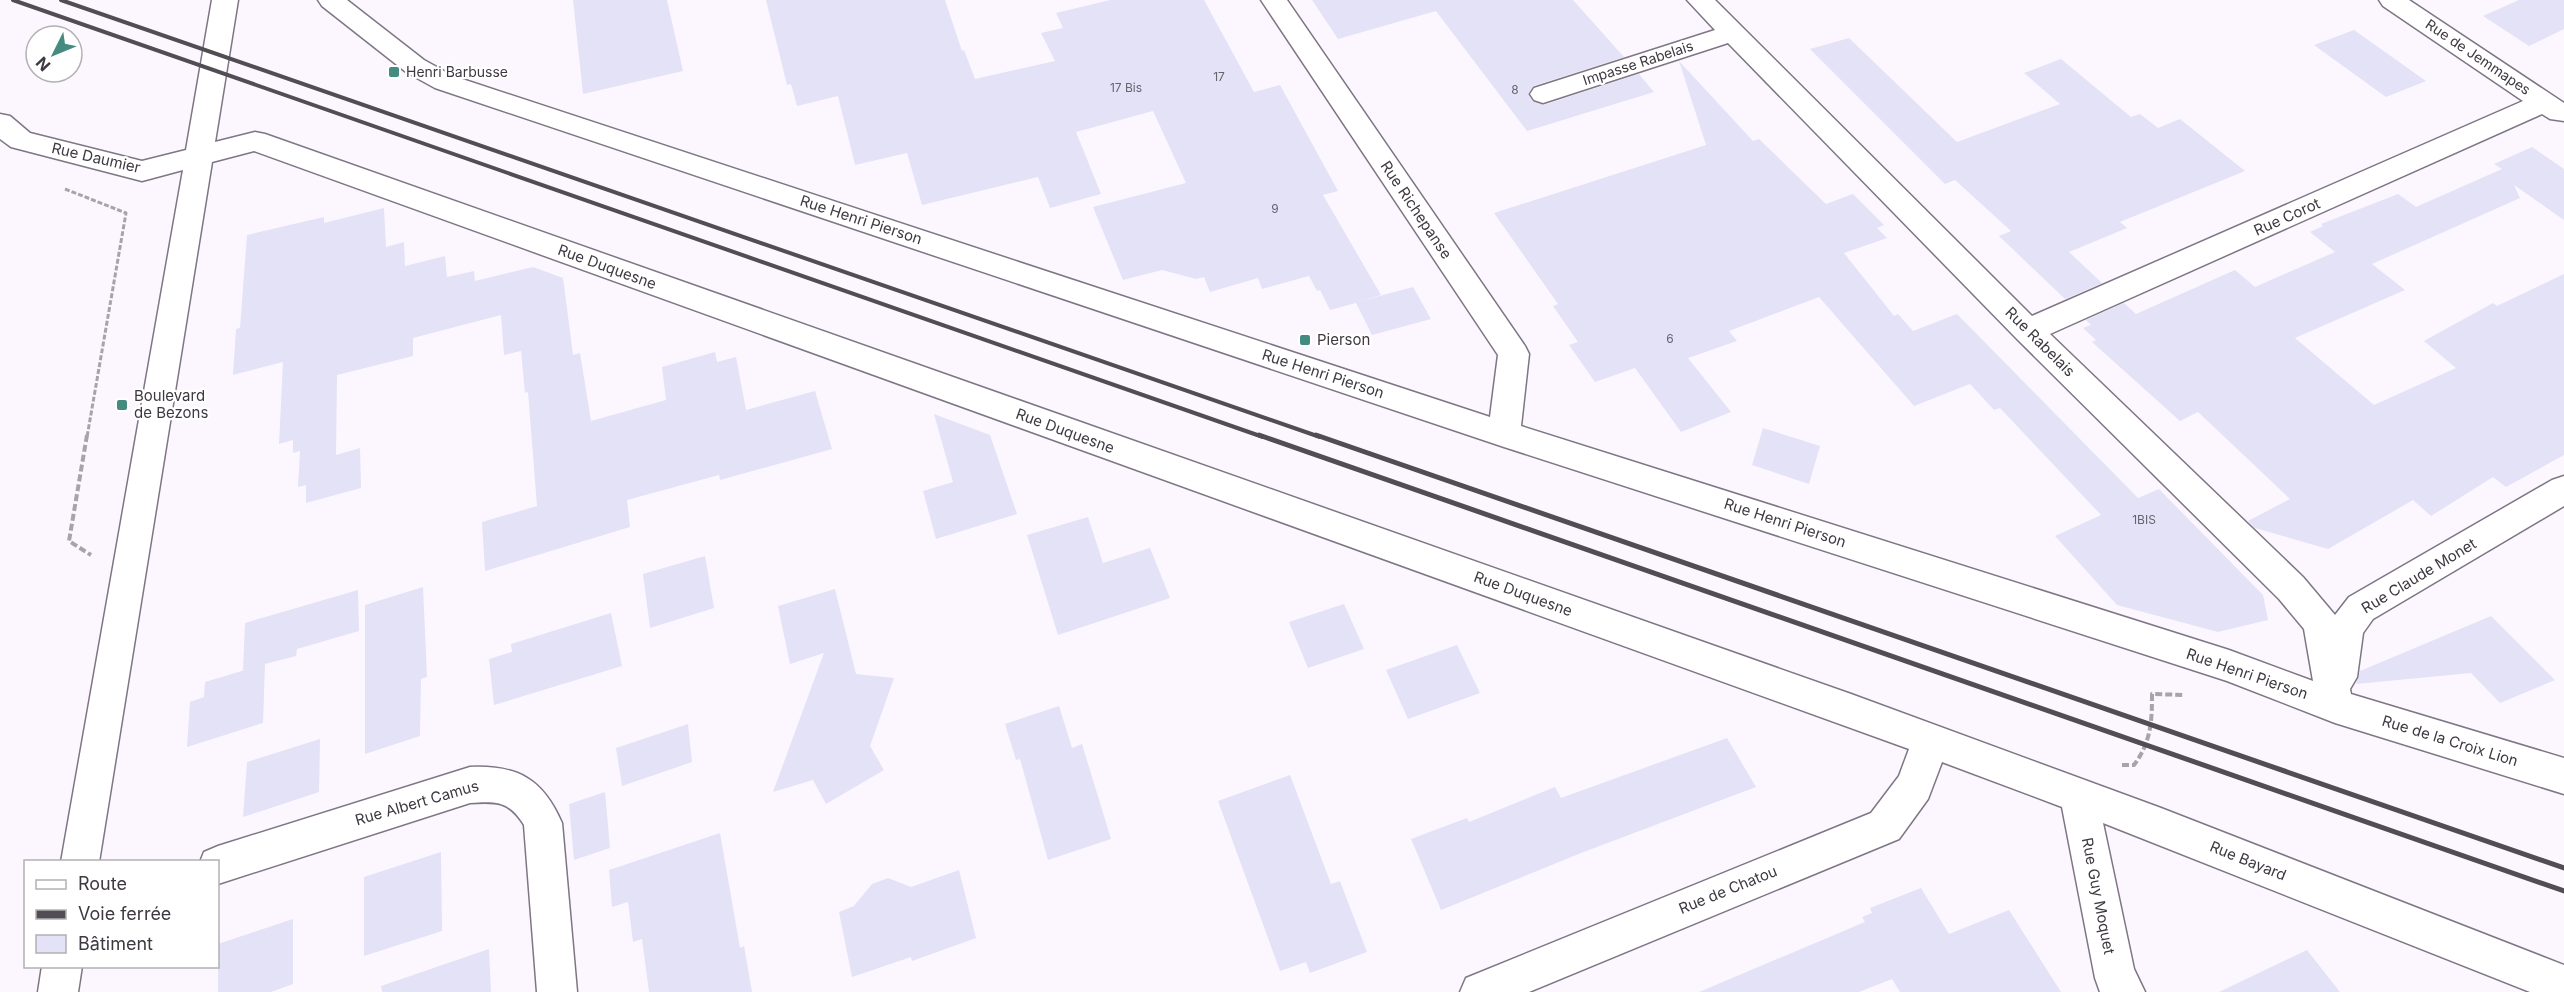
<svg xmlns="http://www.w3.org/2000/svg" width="2564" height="992" viewBox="0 0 2564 992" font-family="Inter,sans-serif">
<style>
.building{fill:#e3e2f6}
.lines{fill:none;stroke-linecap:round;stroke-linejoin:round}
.street-casing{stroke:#7f7585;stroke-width:3}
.path-far1{stroke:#a8a3ab;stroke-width:3;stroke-dasharray:5 2;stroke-linecap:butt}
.path{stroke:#a8a3ab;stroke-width:4;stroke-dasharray:7 3;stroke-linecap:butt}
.street{fill:#fff;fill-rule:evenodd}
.rail-far1{stroke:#524d54;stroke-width:4}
.rail{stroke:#524d54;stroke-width:5}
.poi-dot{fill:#468b80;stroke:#fff;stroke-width:2}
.labels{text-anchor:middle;stroke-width:4.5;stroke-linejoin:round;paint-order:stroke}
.number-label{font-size:12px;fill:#67636e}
.far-street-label{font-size:14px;fill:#3e3940;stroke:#fff}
.far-poi-label{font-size:14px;fill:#3e3940;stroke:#fff;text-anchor:start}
.street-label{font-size:15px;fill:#3e3940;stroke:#fff}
.poi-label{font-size:15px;fill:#3e3940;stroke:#fff;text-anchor:start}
</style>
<rect width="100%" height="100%" fill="#fcf7ff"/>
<g class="building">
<polygon points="573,0 667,0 683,71 583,94"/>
<polygon points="766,0 945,0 962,51 964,50 975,79 1055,61 1041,33 1063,28 1056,13 1110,0 1204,0 1254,92 1280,85 1338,191 1323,195 1381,295 1357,302 1413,287 1431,319 1372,335 1356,303 1330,310 1320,290 1317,291 1309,276 1262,289 1258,278 1210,292 1204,277 1196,279 1162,270 1123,280 1093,207 1186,183 1153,111 1076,132 1101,194 1050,208 1038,177 922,205 907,153 855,165 838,96 797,106 791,84 787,85"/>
<polygon points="1312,0 1573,0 1624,57 1533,86 1528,93 1532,101 1544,105 1639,74 1654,92 1527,131 1436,11 1338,39"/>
<polygon points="2519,0 2564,0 2564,29 2529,46 2483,16"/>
<polygon points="2354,30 2426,81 2386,97 2314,45"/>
<polygon points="1849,38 1957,142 2060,104 2024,73 2061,59 2131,117 2140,114 2158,128 2180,119 2245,171 2120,222 2127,228 2069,252 2102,283 2065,299 1999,236 2011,231 1955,180 1945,184 1810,49"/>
<polygon points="1679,61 1753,141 1759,139 1826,204 1853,194 1884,225 1877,228 1887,238 1844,253 1894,316 1898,314 1913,331 1957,314 2138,498 2159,489 2263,595 2268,620 2218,632 2117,605 2055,536 2101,515 2000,408 1994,410 1970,384 1914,406 1819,297 1729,331 1737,341 1688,358 1731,412 1681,432 1635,368 1595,382 1569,345 1578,342 1553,306 1558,304 1494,213 1706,145"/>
<polygon points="2532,147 2564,169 2564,220 2514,185 2520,198 2372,264 2405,290 2295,338 2374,405 2456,368 2424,341 2493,303 2497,306 2564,274 2564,455 2506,487 2493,477 2431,516 2413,500 2328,549 2255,528 2248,521 2290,499 2198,412 2180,421 2092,342 2096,340 2083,328 2091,325 2086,320 2124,303 2136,314 2235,270 2255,287 2335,252 2310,232 2323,226 2321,224 2398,194 2416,207 2502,169 2494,164"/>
<polygon points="384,208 386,247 404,242 405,266 445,256 447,277 474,271 475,281 533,267 563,278 573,355 580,353 591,421 666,400 662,367 715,352 717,362 736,357 746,410 815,391 832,449 720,480 719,475 627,500 630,527 485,571 482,522 537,506 528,392 525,393 521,351 504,355 501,315 413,338 413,356 337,375 336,455 360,448 361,488 306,503 306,485 298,487 300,451 293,453 293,440 279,444 283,362 233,375 236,329 240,328 247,235 324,217 324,223"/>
<polygon points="934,414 990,435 1017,514 936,539 923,491 953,482"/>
<polygon points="1763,428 1820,446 1809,484 1752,465"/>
<polygon points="1088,517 1103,563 1150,548 1170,598 1058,635 1027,535"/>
<polygon points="705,556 714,608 650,628 643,574"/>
<polygon points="423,587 427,677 421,679 420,736 365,754 365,605"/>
<polygon points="835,589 856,674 894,678 870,746 884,770 826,804 813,780 773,792 824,653 790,664 778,606"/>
<polygon points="358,590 359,631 297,649 296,656 265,664 263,723 187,747 190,702 204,697 205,682 245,670 243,670 245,623"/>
<polygon points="1344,604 1364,649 1308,668 1289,622"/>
<polygon points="611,613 622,666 494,705 489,659 512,652 511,644"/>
<polygon points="2491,616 2555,680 2500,703 2471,673 2356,684 2360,671"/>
<polygon points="1457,645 1480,693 1408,719 1386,670"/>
<polygon points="1059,706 1072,748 1082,744 1111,839 1048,860 1020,759 1016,760 1005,724"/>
<polygon points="688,724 692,762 622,786 616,748"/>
<polygon points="1727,738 1756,787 1581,853 1441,910 1411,839 1467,818 1469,822 1555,787 1561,798"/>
<polygon points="320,739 319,792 243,817 247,762"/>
<polygon points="1290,775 1331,884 1340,881 1367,952 1310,973 1306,962 1280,971 1218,801"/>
<polygon points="605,792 610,848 574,860 569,804"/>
<polygon points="720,833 740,948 744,946 752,992 649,992 642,939 633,942 628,902 612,907 609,870"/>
<polygon points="441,852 442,931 364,956 364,877"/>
<polygon points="959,870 976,938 912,961 911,957 852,977 839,912 854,906 872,884 888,878 911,887"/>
<polygon points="1921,888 1949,934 2009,910 2061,992 1900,992 1892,979 1859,992 1699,992 1865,922 1862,917 1872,913 1870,908"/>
<polygon points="293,919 293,984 271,992 218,992 218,944"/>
<polygon points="489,949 491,992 382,992 381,986"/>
<polygon points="2307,950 2340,992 2219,992"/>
</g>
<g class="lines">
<defs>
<g id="street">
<polygon points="212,0 238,0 215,142 255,132 265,134 1851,694 2161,808 2564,965 2564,992 2530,992 2103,823 2134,969 2145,992 2100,992 2095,978 2062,807 1942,762 1928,799 1899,839 1529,992 1460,992 1466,978 1871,813 1899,776 1909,749 254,151 212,162 99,862 61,862 183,170 142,181 11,147 0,139 0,114 10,116 30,133 142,161 186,150"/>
<polygon points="318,0 347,0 424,60 453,76 1490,417 1498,355 1261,0 1287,0 1525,346 1529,354 1521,426 2229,650 2313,681 2304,629 2279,599 2017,339 1728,43 1543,103 1534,100 1530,94 1534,88 1715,30 1687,0 1715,0 2032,316 2523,101 2383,6 2379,0 2409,0 2564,103 2564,121 2550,119 2542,114 2050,334 2303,577 2335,615 2349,597 2552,480 2564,476 2564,506 2373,619 2363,633 2357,677 2350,689 2351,694 2564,758 2564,794 2335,723 2227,681 1504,447 435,88 406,72 322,6"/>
<path d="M470,767C518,765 543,779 562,823L577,992H537L524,825C509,801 497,801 470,803L218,884V862H200L204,852L218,846Z"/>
<polygon points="42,966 82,966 78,992 38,992"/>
</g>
</defs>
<use href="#street" class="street-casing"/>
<polyline class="path-far1" points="65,189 126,213 87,437"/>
<g class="path">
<polyline points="87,435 69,541 91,555"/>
<path d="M2122,765H2134C2151,742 2152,722 2152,694L2185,695"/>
</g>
<use href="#street" class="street"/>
<g class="rail-far1">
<polyline points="13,0 1263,437"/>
<polyline points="61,0 1320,437"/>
</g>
<g class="rail">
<polyline points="1259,435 2564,891"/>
<polyline points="1316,435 2564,868"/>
</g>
</g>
<g class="poi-dot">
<rect x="388" y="66" width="12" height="12" rx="3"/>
<rect x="1299" y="334" width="12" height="12" rx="3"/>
<rect x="116" y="399" width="12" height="12" rx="3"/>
</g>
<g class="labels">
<g class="number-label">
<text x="1219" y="81">17</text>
<text x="1126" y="92">17 Bis</text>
<text x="1515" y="94">8</text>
<text x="1275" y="213">9</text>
<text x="1670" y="343">6</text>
<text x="2144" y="524">1BIS</text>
</g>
<g class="far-street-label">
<text transform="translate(2478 57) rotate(34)" y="5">Rue de Jemmapes</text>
<text transform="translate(1638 63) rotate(-18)" y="5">Impasse Rabelais</text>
</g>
<g class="far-poi-label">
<text x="406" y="77">Henri Barbusse</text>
</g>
<g class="street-label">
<text transform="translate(96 158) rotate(13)" y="5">Rue Daumier</text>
<text transform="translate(1416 210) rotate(56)" y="5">Rue Richepanse</text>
<text transform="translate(2287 217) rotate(-24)" y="5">Rue Corot</text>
<text transform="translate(861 220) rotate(18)" y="5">Rue Henri Pierson</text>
<text transform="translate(607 267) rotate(20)" y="5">Rue Duquesne</text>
<text transform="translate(2040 342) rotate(45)" y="5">Rue Rabelais</text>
<text transform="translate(1323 374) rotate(18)" y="5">Rue Henri Pierson</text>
<text transform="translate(1065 431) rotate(20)" y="5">Rue Duquesne</text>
<text transform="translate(1785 523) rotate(18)" y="5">Rue Henri Pierson</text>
<text transform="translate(2419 576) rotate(-31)" y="5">Rue Claude Monet</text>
<text transform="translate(1523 594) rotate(20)" y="5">Rue Duquesne</text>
<text transform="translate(2247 674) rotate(19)" y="5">Rue Henri Pierson</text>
<text transform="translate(2450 741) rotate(17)" y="5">Rue de la Croix Lion</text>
<text transform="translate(417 803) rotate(-16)" y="5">Rue Albert Camus</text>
<text transform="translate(2248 861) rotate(22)" y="5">Rue Bayard</text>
<text transform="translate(1728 890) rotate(-22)" y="5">Rue de Chatou</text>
<text transform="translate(2098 896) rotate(79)" y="5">Rue Guy Moquet</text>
</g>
<g class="poi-label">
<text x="1317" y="345">Pierson</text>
<text x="134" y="401">Boulevard<tspan x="134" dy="17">de Bezons</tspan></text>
</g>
</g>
<rect x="24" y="860" width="195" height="108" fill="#ffffff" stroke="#b2b0b3" stroke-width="1.5"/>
<rect x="36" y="880" width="30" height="9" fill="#ffffff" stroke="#b2b0b3" stroke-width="1.5"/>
<text x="78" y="890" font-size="18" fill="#3e3940">Route</text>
<rect x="36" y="910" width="30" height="9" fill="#524d54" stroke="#b2b0b3" stroke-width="1.5"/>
<text x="78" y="920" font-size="18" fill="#3e3940">Voie ferrée</text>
<rect x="36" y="935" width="30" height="18" fill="#e3e2f6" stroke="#b2b0b3" stroke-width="1.5"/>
<text x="78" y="950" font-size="18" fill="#3e3940">Bâtiment</text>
<g transform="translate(54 54) rotate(227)"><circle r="28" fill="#ffffff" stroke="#b2b0b3" stroke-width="1.5"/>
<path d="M0-4.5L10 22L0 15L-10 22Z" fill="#468b80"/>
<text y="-9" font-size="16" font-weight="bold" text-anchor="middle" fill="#3e3940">N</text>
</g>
</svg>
